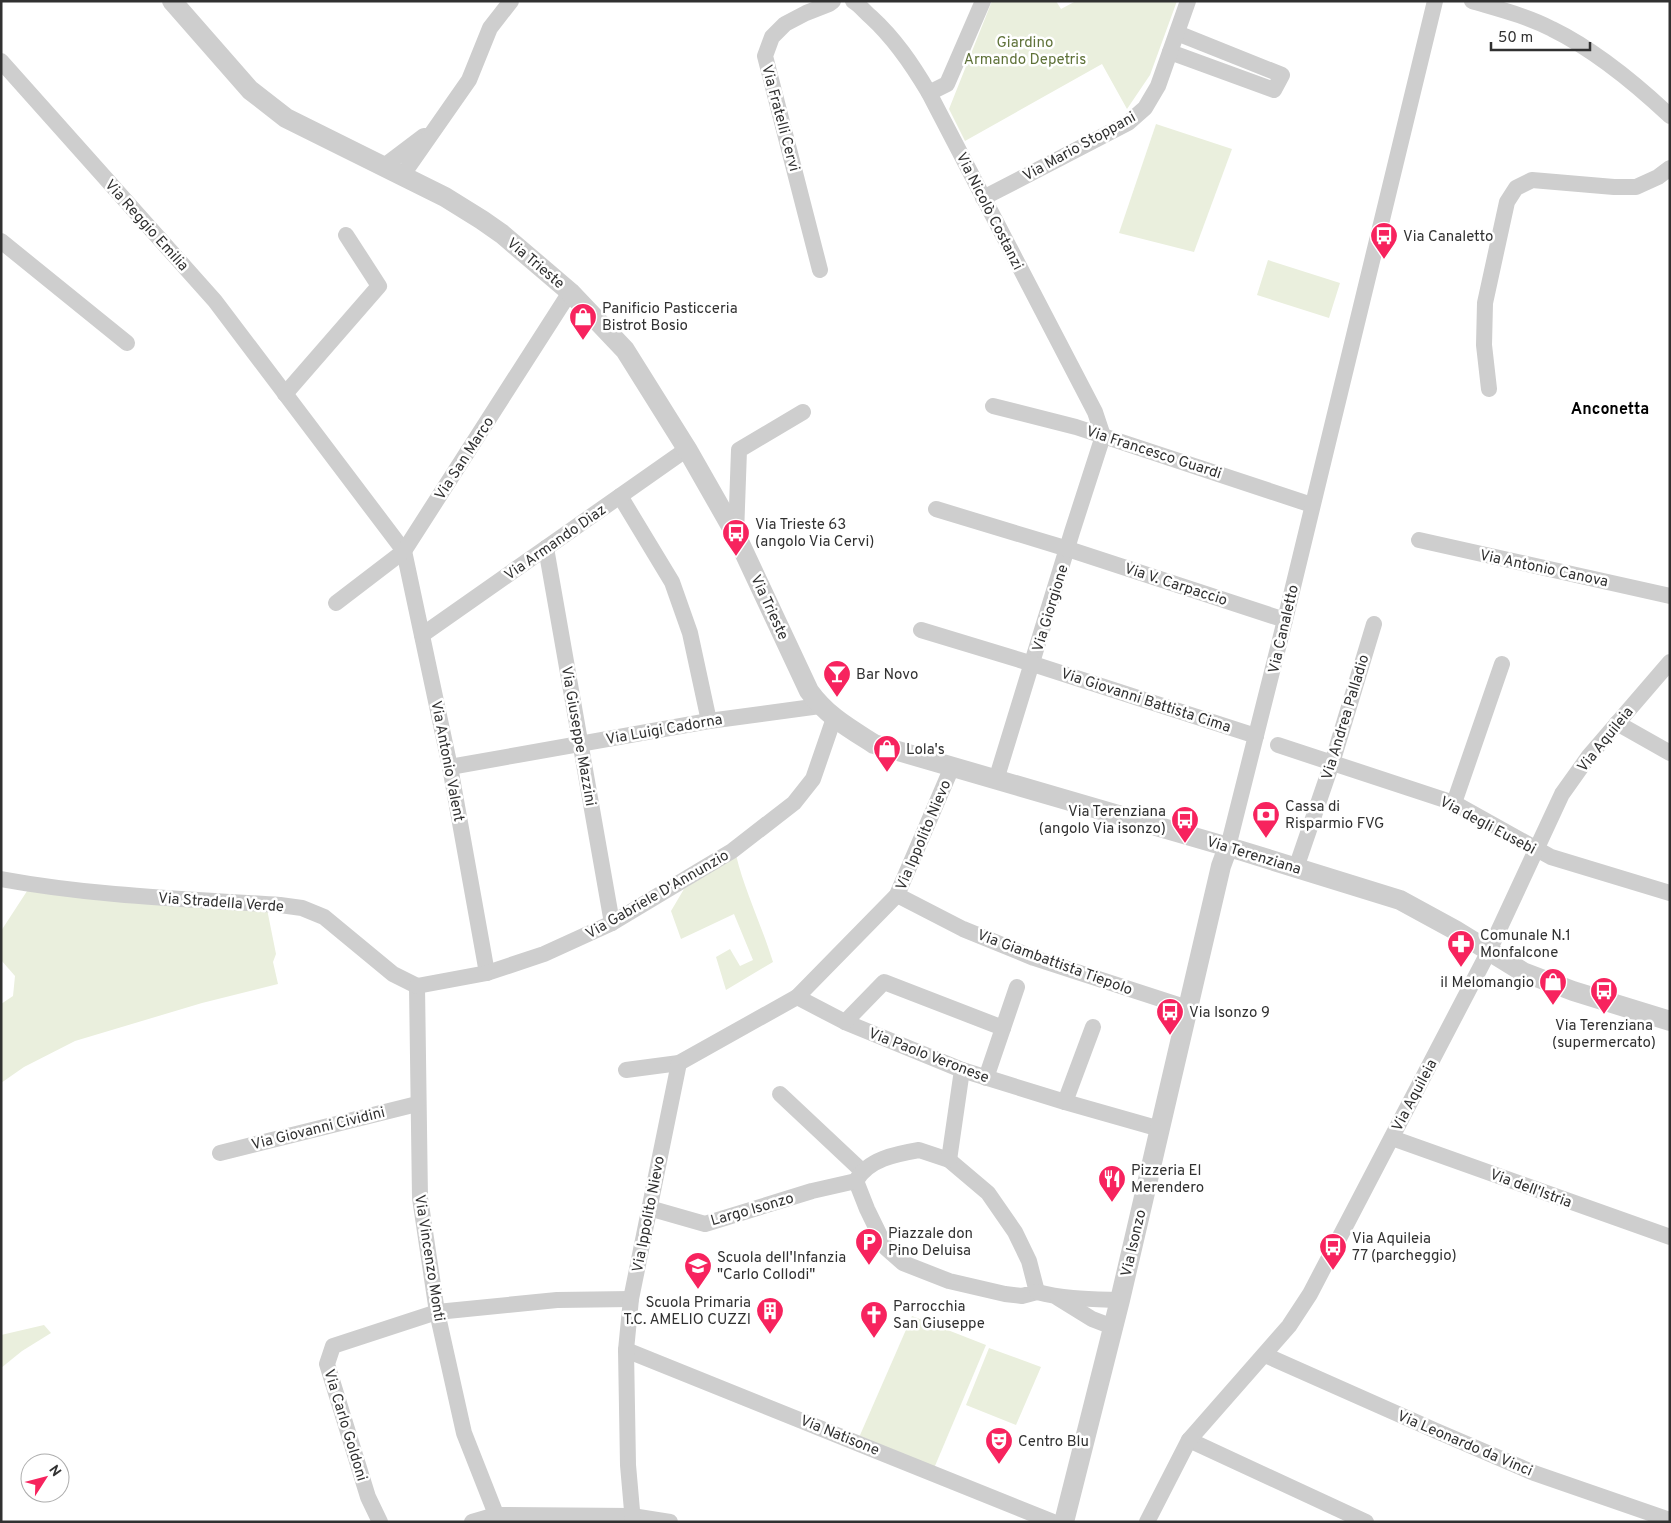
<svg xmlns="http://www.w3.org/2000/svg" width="1671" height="1523" viewBox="0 0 1671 1523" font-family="Overpass,sans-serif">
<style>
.green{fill:#eaefdd}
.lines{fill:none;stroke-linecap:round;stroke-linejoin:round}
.minor{stroke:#cecece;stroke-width:16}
.tertiary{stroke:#cecece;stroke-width:20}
.labels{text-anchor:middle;stroke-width:5;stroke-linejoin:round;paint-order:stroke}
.park-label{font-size:15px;fill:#5f7239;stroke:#fff}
.street-label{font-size:15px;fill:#313131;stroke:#fff}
.poi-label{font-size:15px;fill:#313131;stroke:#fff;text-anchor:start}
.neighbourhood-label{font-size:16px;font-weight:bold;fill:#000;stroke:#fff}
</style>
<rect width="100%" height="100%" fill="#fff"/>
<g class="green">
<polygon points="992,1 1056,1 1061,9 1076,1 1177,1 1150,75 1127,109 1102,64 965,141 949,109"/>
<polygon points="1156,124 1232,149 1194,252 1119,233"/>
<polygon points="1268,260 1340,283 1329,318 1257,295"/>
<path d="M736,855C745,892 762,926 773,962L726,990L716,957L730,949L740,966L753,960L734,914L681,939L671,911L684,889Z"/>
<polygon points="31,885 266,904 276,954 273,962 278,984 202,1003 75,1041 24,1067 1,1083 1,1004 13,996 15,976 1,960 1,931"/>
<polygon points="912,1316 986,1345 932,1473 857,1442"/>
<polygon points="44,1325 51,1333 22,1351 1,1368 1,1335"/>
<polygon points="989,1348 1041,1367 1016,1425 966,1405"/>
</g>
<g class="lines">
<g class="minor">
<path d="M853,1C860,5 865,12 871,17C895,39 912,64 929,93L1095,412L1103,436L1072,532L996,780"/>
<path d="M1472,1C1499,9 1527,16 1552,29C1593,49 1637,85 1670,116"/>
<polyline points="1170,52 1274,90 1282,75 1177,33"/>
<polyline points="1,61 215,301 404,551 450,767 487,973"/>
<polyline points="929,93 947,84 983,1"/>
<polyline points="383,167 424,136"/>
<polyline points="402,176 469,80 490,28 511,1"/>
<polyline points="983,198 1128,123 1145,108 1158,86 1188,1"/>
<polyline points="1,241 127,343"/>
<polyline points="820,270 765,56 772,37 785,24 806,13 829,4 833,1"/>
<polyline points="1489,389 1484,345 1485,303 1507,202 1516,188 1532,180 1614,187 1636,187 1658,177 1670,168"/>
<polyline points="285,394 379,286 346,235"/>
<polyline points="993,406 1076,427 1312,505"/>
<polyline points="620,496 672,582 690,633 709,721"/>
<polyline points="936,509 1068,549 1285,620"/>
<polyline points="736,535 739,450 803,412"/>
<polyline points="1419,540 1670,596"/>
<polyline points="546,548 612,923"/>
<polyline points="336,603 404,551 570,292"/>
<polyline points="921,630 1033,664 1256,736"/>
<polyline points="422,635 687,449"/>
<polyline points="1617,723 1670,753"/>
<polyline points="1278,745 1454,803 1551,857 1670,893"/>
<polyline points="450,767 709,721 820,706"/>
<polyline points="1454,803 1502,664"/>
<polyline points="1228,847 1285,620 1435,1"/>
<polyline points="1296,868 1332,763 1374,624"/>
<path d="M1,879C93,896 188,899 280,905L302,908L324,917L393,974L417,986"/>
<polyline points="897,895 963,929 1034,958 1188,1008"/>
<polyline points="417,986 420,1198 437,1312 464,1433 499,1522"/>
<polyline points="417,986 487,973 544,954 612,923 732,851 794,803 813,779 834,718"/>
<polyline points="797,997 845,1022 962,1070 1065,1102 1160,1129"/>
<polyline points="845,1022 884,982 1003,1028"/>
<polyline points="626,1070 679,1063 797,997 897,895 952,767"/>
<polyline points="986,1078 1017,987"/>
<polyline points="780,1094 862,1171"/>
<polyline points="1065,1102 1093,1027"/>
<polyline points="1392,1138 1670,1237"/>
<path d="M919,1150L949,1160L988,1193L1015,1232L1029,1261L1037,1292L1022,1296L1005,1294L949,1281L903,1263L886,1248L867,1209L856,1181C868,1159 896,1154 919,1150Z"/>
<polyline points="220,1153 417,1104"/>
<polyline points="949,1160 962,1070"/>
<polyline points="649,1208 705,1224 812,1191 856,1181"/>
<path d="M1037,1292C1064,1299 1091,1299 1120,1300"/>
<polyline points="1058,1298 1092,1319 1113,1327"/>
<polyline points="626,1350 1053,1522"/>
<polyline points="1265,1355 1434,1430 1534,1473 1670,1520"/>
<polyline points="1189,1440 1366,1522"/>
<polyline points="380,1522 368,1497 327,1364 333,1346 437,1312 557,1300 631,1299"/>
<polyline points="472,1522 496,1515 632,1516 670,1522"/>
<polyline points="633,1522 628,1465 626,1350 631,1299 679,1063"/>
<polyline points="1147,1522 1189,1440 1289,1326 1310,1294 1489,951 1562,794 1589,756 1670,662"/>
</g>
<g class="tertiary">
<path d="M172,1L250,90L286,118L445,197L482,220L502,234L570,292L625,350L687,449L736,535L809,691C827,716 849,728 874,744L1242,851L1400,900L1455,930L1523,972L1573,991L1670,1021"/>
<polyline points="1064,1522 1120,1300 1221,866 1228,847"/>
</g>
</g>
<defs>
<symbol id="bus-pin" viewBox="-11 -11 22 30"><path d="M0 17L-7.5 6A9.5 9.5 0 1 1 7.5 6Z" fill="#f7235e" stroke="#fff"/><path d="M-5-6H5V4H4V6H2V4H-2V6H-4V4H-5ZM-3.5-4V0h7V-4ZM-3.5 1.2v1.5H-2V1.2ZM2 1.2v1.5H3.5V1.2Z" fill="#fff"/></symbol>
<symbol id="shop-pin" viewBox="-11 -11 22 30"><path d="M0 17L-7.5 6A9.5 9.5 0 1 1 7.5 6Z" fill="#f7235e" stroke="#fff"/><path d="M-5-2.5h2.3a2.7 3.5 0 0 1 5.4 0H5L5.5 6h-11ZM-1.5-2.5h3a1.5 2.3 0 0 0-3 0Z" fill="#fff"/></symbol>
<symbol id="bar-pin" viewBox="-11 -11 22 30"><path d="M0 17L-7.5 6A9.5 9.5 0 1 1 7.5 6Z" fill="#f7235e" stroke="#fff"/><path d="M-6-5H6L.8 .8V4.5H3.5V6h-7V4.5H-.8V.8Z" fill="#fff"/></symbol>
<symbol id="bank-pin" viewBox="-11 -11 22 30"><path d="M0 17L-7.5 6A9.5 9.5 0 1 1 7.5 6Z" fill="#f7235e" stroke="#fff"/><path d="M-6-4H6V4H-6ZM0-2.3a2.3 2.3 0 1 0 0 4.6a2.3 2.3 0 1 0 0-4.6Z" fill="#fff"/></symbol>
<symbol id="pharmacy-pin" viewBox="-11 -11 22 30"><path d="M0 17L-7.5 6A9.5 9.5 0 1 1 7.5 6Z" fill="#f7235e" stroke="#fff"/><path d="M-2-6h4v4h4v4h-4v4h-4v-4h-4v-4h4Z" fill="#fff"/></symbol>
<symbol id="restaurant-pin" viewBox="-11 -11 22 30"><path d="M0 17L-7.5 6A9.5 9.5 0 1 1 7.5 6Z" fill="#f7235e" stroke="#fff"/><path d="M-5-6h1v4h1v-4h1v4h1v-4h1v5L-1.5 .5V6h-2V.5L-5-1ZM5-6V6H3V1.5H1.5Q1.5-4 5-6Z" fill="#fff"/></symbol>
<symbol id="parking-pin" viewBox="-11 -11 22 30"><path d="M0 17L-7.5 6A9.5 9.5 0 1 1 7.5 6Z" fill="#f7235e" stroke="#fff"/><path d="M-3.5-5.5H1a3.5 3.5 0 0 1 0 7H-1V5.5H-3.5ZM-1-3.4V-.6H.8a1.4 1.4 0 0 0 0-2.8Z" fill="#fff"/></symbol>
<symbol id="school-pin" viewBox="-11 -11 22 30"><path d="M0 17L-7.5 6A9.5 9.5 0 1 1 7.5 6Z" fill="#f7235e" stroke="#fff"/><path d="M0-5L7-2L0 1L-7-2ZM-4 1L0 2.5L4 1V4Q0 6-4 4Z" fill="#fff"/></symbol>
<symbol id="building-pin" viewBox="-11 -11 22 30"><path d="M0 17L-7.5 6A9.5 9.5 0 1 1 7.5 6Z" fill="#f7235e" stroke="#fff"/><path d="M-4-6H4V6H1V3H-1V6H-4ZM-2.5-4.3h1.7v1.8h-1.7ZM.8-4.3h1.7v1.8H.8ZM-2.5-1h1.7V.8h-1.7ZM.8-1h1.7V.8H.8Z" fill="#fff"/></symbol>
<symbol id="church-pin" viewBox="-11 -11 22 30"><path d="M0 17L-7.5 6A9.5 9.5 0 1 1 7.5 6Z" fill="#f7235e" stroke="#fff"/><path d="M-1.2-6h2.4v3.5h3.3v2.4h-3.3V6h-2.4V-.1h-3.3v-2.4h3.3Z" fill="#fff"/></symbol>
<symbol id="theatre-pin" viewBox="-11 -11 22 30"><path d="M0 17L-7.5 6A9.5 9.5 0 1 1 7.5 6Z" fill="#f7235e" stroke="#fff"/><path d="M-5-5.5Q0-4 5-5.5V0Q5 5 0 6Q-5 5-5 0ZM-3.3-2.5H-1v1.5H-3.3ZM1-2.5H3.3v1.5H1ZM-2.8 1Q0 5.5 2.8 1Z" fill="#fff"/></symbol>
</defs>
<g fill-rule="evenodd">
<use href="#bus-pin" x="1368" y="220" width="32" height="43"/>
<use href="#shop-pin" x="567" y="301" width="32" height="43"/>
<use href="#bus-pin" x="720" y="517" width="32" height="43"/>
<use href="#bar-pin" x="821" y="658" width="32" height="43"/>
<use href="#shop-pin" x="871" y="733" width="32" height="43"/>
<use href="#bank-pin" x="1250" y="799" width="32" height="43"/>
<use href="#bus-pin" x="1169" y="804" width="32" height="43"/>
<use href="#pharmacy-pin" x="1445" y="928" width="32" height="43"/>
<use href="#shop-pin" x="1537" y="966" width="32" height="43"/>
<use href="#bus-pin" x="1588" y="975" width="32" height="43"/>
<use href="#bus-pin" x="1154" y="996" width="32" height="43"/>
<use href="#restaurant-pin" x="1096" y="1163" width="32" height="43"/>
<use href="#parking-pin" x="853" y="1226" width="32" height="43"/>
<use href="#bus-pin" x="1317" y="1231" width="32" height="43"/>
<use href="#school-pin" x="682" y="1250" width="32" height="43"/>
<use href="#building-pin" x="754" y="1295" width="32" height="43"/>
<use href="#church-pin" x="858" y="1299" width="32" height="43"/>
<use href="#theatre-pin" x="983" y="1425" width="32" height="43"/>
</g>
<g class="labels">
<g class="park-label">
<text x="1025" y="47">Giardino<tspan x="1025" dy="17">Armando Depetris</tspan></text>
</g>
<g class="street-label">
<text transform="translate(781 118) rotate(75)" y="5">Via Fratelli Cervi</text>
<text transform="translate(1079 146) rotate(-29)" y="5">Via Mario Stoppani</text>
<text transform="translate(990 211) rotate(63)" y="5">Via Nicolò Costanzi</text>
<text transform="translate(147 225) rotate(48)" y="5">Via Reggio Emilia</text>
<text transform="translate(536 263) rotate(40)" y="5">Via Trieste</text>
<text transform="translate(1154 452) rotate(18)" y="5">Via Francesco Guardi</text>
<text transform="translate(464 458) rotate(-57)" y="5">Via San Marco</text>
<text transform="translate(555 542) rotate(-35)" y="5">Via Armando Diaz</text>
<text transform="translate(1544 568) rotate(12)" y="5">Via Antonio Canova</text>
<text transform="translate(1176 584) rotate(18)" y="5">Via V. Carpaccio</text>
<text transform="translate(770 607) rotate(65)" y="5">Via Trieste</text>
<text transform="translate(1050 608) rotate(-73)" y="5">Via Giorgione</text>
<text transform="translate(1283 629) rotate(-77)" y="5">Via Canaletto</text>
<text transform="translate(1146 700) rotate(18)" y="5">Via Giovanni Battista Cima</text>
<text transform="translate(1345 717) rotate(-73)" y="5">Via Andrea Palladio</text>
<text transform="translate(664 729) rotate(-10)" y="5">Via Luigi Cadorna</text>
<text transform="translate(579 736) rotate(80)" y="5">Via Giuseppe Mazzini</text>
<text transform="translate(1605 739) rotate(-51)" y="5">Via Aquileia</text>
<text transform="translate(448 761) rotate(79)" y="5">Via Antonio Valent</text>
<text transform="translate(1488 825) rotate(28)" y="5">Via degli Eusebi</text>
<text transform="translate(923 835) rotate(-67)" y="5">Via Ippolito Nievo</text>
<text transform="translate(1254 855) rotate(17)" y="5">Via Terenziana</text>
<text transform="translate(657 894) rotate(-30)" y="5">Via Gabriele D'Annunzio</text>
<text transform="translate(221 902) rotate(4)" y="5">Via Stradella Verde</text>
<text transform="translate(1055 962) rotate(20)" y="5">Via Giambattista Tiepolo</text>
<text transform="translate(929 1055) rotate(21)" y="5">Via Paolo Veronese</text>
<text transform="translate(1414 1095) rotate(-62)" y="5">Via Aquileia</text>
<text transform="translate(318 1128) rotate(-14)" y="5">Via Giovanni Cividini</text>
<text transform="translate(1531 1188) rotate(20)" y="5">Via dell'Istria</text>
<text transform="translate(752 1209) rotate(-16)" y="5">Largo Isonzo</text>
<text transform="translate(648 1214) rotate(-79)" y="5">Via Ippolito Nievo</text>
<text transform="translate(1133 1243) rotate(-77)" y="5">Via Isonzo</text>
<text transform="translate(430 1258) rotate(81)" y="5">Via Vincenzo Monti</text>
<text transform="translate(346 1425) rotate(73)" y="5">Via Carlo Goldoni</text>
<text transform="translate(840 1435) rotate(22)" y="5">Via Natisone</text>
<text transform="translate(1465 1443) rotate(23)" y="5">Via Leonardo da Vinci</text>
</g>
<g class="poi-label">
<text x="1403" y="241">Via Canaletto</text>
<text x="602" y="313">Panificio Pasticceria<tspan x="602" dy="17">Bistrot Bosio</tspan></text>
<text x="755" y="529">Via Trieste 63<tspan x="755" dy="17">(angolo Via Cervi)</tspan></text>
<text x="856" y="679">Bar Novo</text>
<text x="906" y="754">Lola's</text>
<text x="1285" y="811">Cassa di<tspan x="1285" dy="17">Risparmio FVG</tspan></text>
<text x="1166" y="816" text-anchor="end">Via Terenziana<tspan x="1166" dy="17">(angolo Via isonzo)</tspan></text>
<text x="1480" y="940">Comunale N.1<tspan x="1480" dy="17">Monfalcone</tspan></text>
<text x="1534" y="987" text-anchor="end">il Melomangio</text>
<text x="1189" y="1017">Via Isonzo 9</text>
<text x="1604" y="1030" text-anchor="middle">Via Terenziana<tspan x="1604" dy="17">(supermercato)</tspan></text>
<text x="1131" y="1175">Pizzeria El<tspan x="1131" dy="17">Merendero</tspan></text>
<text x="888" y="1238">Piazzale don<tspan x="888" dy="17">Pino Deluisa</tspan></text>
<text x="1352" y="1243">Via Aquileia<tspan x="1352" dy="17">77 (parcheggio)</tspan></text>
<text x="717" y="1262">Scuola dell'Infanzia<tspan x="717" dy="17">"Carlo Collodi"</tspan></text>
<text x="751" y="1307" text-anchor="end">Scuola Primaria<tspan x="751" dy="17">T.C. AMELIO CUZZI</tspan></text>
<text x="893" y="1311">Parrocchia<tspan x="893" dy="17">San Giuseppe</tspan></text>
<text x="1018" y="1446">Centro Blu</text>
</g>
<g class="neighbourhood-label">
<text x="1610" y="414">Anconetta</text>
</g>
</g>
<rect width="1671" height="1523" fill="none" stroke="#313131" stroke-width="5"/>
<g transform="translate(45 1478) rotate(54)"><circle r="24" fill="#ffffff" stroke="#adadad"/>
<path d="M0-4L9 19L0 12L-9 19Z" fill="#f7235e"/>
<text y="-8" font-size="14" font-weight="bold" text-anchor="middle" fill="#313131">N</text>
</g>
<path d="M1491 42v8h99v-8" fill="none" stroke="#313131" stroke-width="2.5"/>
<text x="1498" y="42" font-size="15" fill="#313131" stroke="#ffffff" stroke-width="4" paint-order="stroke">50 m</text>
</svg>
